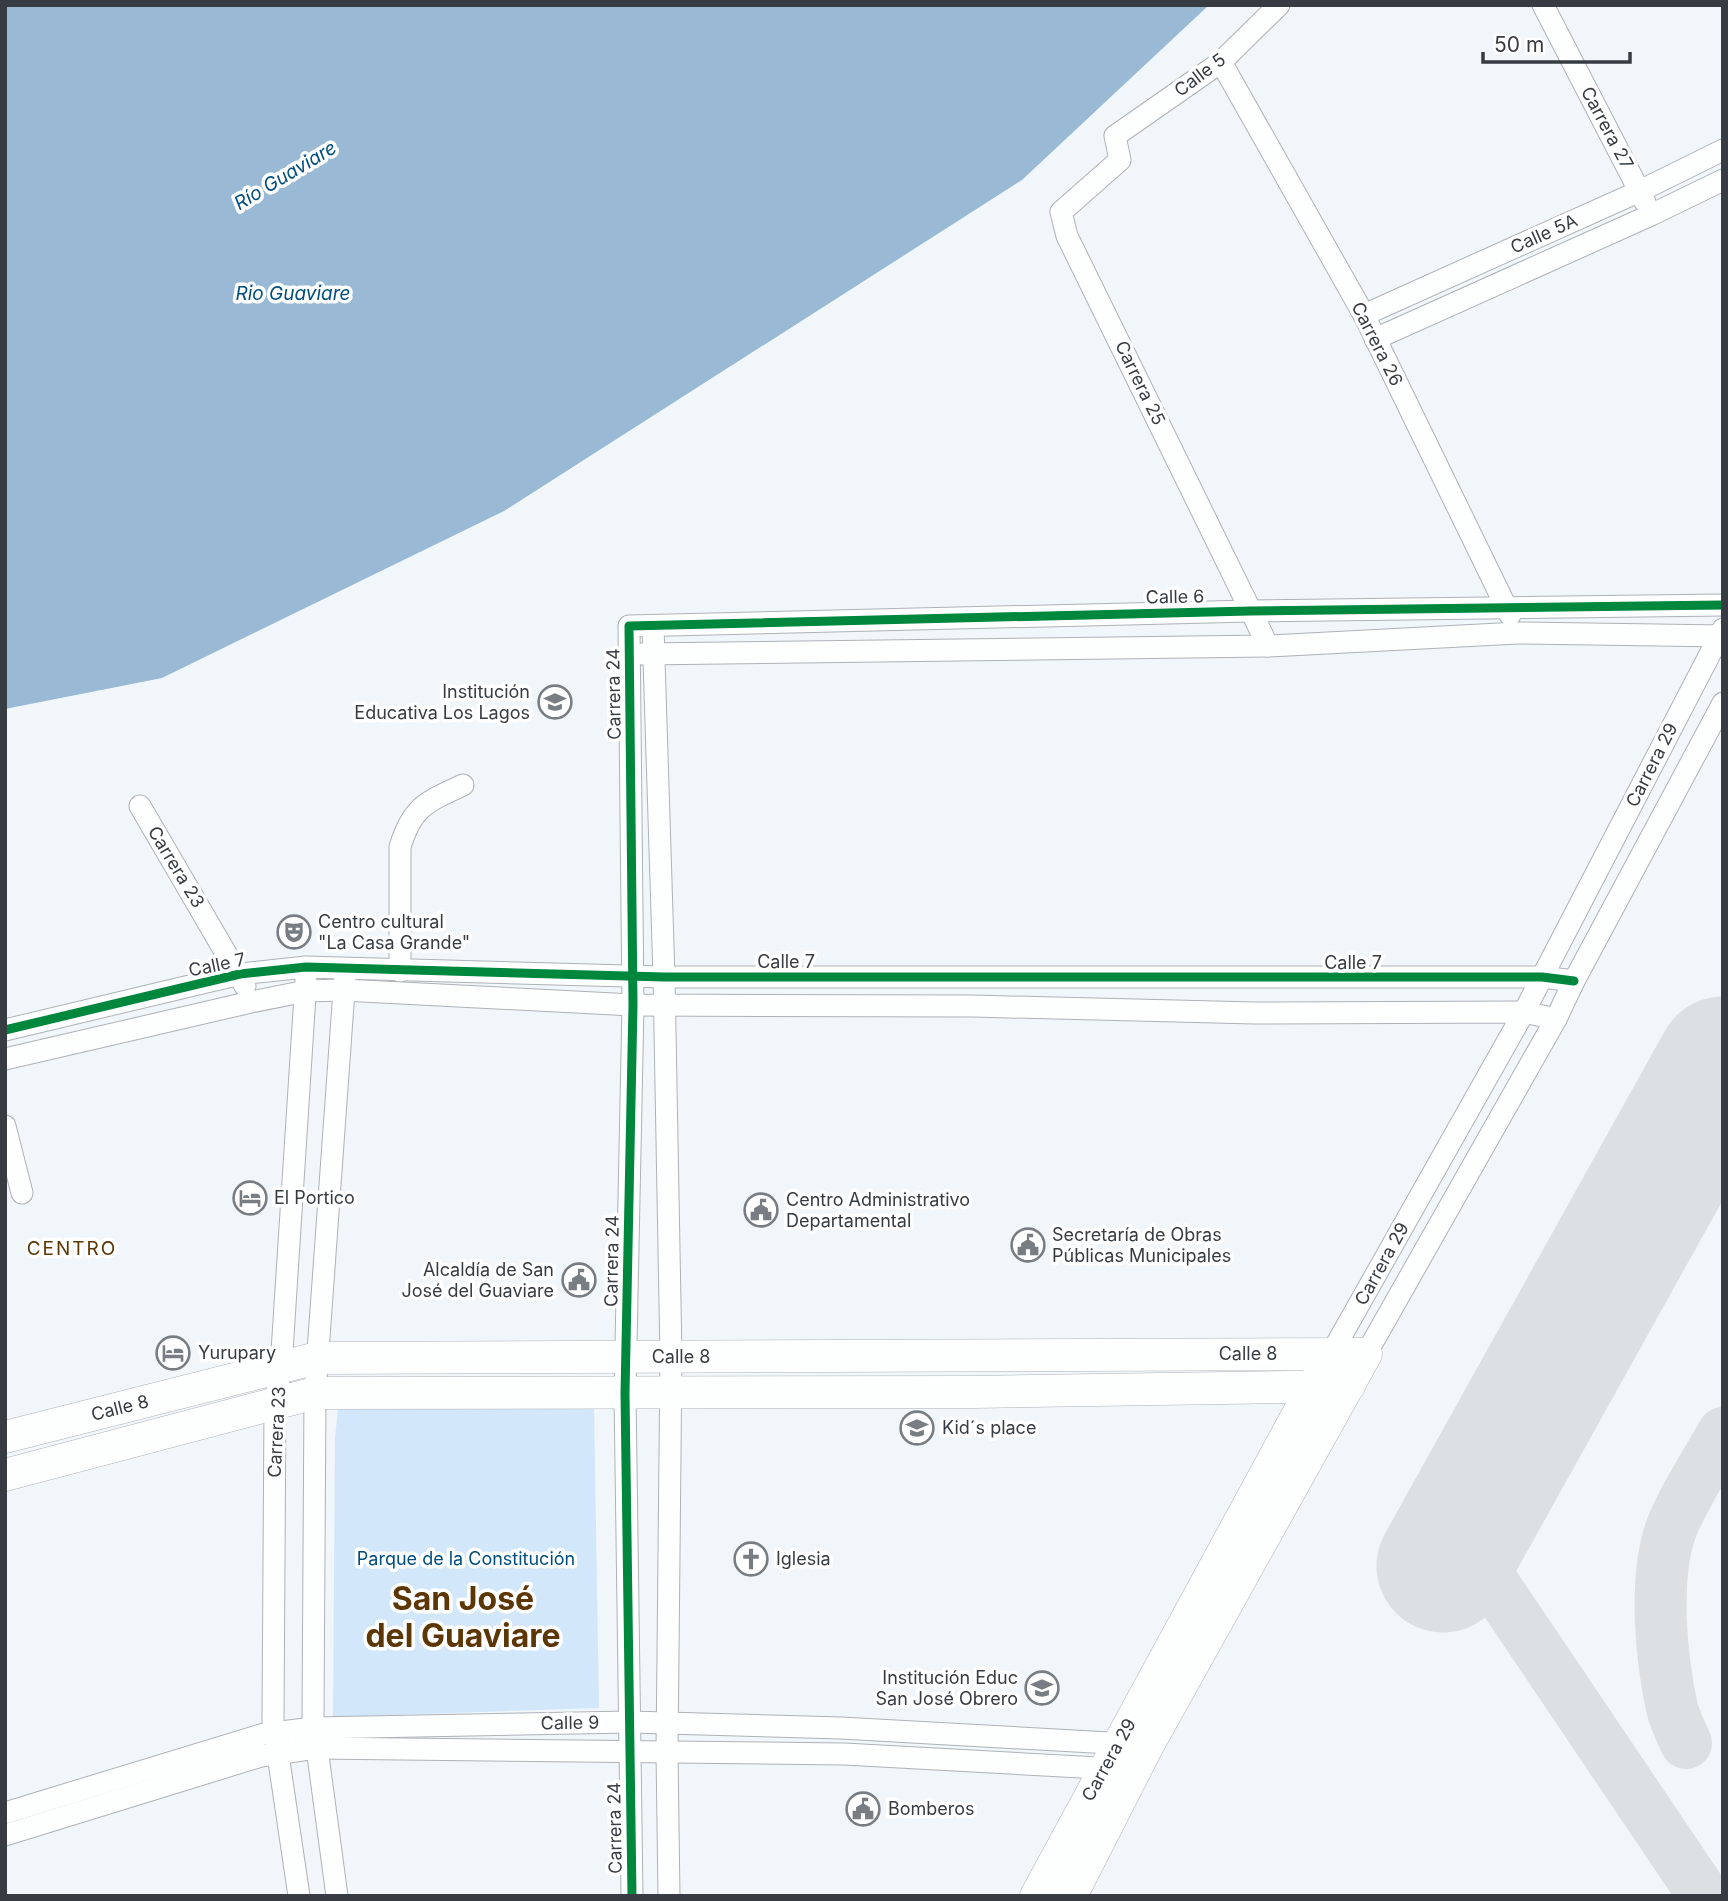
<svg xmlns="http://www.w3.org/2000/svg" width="1728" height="1901" viewBox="0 0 1728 1901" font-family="Inter,sans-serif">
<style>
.green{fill:#d2e7fa}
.water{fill:#99b9d4}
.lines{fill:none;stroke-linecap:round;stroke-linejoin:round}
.taxiway{stroke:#dce0e2;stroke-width:52}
.runway{stroke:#dce0e2;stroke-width:133}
.street-casing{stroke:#adb2b6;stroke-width:23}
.secondary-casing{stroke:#adb2b6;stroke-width:33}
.street{stroke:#fdfefe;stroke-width:21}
.secondary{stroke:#fdfefe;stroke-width:32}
.cycleway-casing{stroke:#fff;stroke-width:13}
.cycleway{stroke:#00873e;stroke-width:9}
.labels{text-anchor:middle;stroke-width:7;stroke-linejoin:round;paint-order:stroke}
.street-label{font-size:18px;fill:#363c42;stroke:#fff}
.poi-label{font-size:18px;fill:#363c42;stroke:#fff;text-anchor:start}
.park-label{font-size:18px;fill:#004d7d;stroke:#fff}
.water-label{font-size:19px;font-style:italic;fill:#024e7e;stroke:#fff}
.neighbourhood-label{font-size:19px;letter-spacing:2px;fill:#5d3605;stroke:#fff}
.town-label{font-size:32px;font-weight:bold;fill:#5d3605;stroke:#fff}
</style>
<rect width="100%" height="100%" fill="#f1f6fa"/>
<polygon class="green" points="339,1401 594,1405 599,1708 333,1717 335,1437"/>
<polygon class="water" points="5,5 1209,5 1022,180 504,511 162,678 5,709"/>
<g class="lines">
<g class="taxiway">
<polyline points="1460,1534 1704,1896"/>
<path d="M1686,1743C1681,1732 1675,1720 1672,1708C1661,1658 1654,1581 1670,1532C1682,1499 1706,1464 1723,1433"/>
</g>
<polyline class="runway" points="1443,1566 1723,1063"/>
<defs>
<g id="street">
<polyline points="1543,5 1645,202"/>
<polyline points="1221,62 1364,315 1510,615"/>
<polyline points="1364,315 1640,191 1723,150"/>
<polyline points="1375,339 1651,215 1723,180"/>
<polyline points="653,627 664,977 671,1357 667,1752 669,1896"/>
<polyline points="1268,646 1067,236 1061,212 1120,160 1115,136 1221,62 1279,5"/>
<polyline points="642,654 1268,646 1518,633 1723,636"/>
<polyline points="140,806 245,986"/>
<path d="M400,971V847C412,807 426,802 463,785"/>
<polyline points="5,1030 240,974 306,967 664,977 1542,977 1574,981"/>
<polyline points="5,1059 251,1002 306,991 343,990 633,1005 972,1006 1255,1013 1524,1012 1556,1019"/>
<polyline points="5,1126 22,1193"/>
<polyline points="1331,1354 1524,1012 1723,629"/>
<polyline points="1366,1354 1556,1019 1574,981 1723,703"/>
<polyline points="5,1813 264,1734 314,1728 630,1722 841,1728 1128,1744"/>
<polyline points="5,1835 261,1756 316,1748 844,1754 1117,1769"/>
<polyline points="299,1896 273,1721 275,1403 281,1367 306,980"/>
<polyline points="337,1896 313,1719 315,1393 345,977"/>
<polyline points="632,1896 625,1393 633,1005 629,626 1250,611 1723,605"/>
</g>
<g id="secondary">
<polyline points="5,1437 317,1358 1366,1354 1147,1747 1071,1896"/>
<polyline points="5,1475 315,1393 975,1392 1349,1386"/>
<polyline points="1036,1896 1322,1370"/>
</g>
</defs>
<use href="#street" class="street-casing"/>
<use href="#secondary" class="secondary-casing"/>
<use href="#street" class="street"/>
<use href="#secondary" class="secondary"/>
<defs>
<g id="cycleway">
<polyline points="5,1030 240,974 306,967 664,977 1542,977 1574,981"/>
<polyline points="632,1896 625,1393 633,1005 629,626 1250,611 1723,605"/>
</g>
</defs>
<use href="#cycleway" class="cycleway-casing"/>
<use href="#cycleway" class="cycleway"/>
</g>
<defs>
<symbol id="school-ring" viewBox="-11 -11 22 22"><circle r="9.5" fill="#fff" stroke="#777d82" stroke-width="1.5"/><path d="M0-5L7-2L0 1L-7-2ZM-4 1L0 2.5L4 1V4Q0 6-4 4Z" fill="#777d82"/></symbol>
<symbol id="theatre-ring" viewBox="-11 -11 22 22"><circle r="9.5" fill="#fff" stroke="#777d82" stroke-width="1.5"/><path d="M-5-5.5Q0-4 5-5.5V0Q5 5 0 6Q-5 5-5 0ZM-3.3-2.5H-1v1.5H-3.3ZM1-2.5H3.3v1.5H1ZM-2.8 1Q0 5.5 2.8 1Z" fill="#777d82"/></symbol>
<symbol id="hotel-ring" viewBox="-11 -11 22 22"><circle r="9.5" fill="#fff" stroke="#777d82" stroke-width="1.5"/><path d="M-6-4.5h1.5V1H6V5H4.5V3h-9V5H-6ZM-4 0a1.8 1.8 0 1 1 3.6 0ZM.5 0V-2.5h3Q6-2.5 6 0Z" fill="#777d82"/></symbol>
<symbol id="civic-ring" viewBox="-11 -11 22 22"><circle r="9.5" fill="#fff" stroke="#777d82" stroke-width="1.5"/><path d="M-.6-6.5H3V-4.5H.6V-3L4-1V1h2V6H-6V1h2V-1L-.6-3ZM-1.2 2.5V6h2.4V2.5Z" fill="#777d82"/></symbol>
<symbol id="church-ring" viewBox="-11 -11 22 22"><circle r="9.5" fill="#fff" stroke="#777d82" stroke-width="1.5"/><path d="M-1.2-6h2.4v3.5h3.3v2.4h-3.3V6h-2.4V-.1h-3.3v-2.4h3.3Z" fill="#777d82"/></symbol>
</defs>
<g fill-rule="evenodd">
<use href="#school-ring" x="536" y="683" width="38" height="38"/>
<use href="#theatre-ring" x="275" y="913" width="38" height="38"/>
<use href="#hotel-ring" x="231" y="1179" width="38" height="38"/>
<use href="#civic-ring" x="742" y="1191" width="38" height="38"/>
<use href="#civic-ring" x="1009" y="1226" width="38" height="38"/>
<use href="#civic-ring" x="560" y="1261" width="38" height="38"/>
<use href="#hotel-ring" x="154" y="1334" width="38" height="38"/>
<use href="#school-ring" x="898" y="1409" width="38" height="38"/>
<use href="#church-ring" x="732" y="1540" width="38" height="38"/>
<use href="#school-ring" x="1023" y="1669" width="38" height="38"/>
<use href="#civic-ring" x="844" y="1790" width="38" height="38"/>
</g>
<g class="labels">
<g class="street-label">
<text transform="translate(1200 75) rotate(-37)" y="6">Calle 5</text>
<text transform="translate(1607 128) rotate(62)" y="6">Carrera 27</text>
<text transform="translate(1544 234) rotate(-24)" y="6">Calle 5A</text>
<text transform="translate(1377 344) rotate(63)" y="6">Carrera 26</text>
<text transform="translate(1140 383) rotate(64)" y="6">Carrera 25</text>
<text transform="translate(1175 597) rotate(-1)" y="6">Calle 6</text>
<text transform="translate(614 694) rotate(-91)" y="6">Carrera 24</text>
<text transform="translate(1652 765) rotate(-63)" y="6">Carrera 29</text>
<text transform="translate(176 867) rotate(59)" y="6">Carrera 23</text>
<text x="786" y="968">Calle 7</text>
<text x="1353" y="969">Calle 7</text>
<text transform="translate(217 965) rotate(-12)" y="6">Calle 7</text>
<text transform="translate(612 1261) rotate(-89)" y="6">Carrera 24</text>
<text transform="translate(1382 1264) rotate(-61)" y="6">Carrera 29</text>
<text x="1248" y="1360">Calle 8</text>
<text x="681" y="1363">Calle 8</text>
<text transform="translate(120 1408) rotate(-14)" y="6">Calle 8</text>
<text transform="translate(277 1432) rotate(-87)" y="6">Carrera 23</text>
<text transform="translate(570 1723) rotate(-1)" y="6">Calle 9</text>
<text transform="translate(1109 1760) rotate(-61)" y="6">Carrera 29</text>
<text transform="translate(615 1828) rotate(-91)" y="6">Carrera 24</text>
</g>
<g class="poi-label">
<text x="530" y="698" text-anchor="end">Institución<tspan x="530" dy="21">Educativa Los Lagos</tspan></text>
<text x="318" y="928">Centro cultural<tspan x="318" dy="21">"La Casa Grande"</tspan></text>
<text x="274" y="1204">El Portico</text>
<text x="786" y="1206">Centro Administrativo<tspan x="786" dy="21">Departamental</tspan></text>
<text x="1052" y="1241">Secretaría de Obras<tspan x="1052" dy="21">Públicas Municipales</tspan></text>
<text x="554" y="1276" text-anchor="end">Alcaldía de San<tspan x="554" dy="21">José del Guaviare</tspan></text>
<text x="198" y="1359">Yurupary</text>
<text x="942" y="1434">Kid´s place</text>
<text x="776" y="1565">Iglesia</text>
<text x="1018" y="1684" text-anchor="end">Institución Educ<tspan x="1018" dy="21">San José Obrero</tspan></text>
<text x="888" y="1815">Bomberos</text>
</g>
<g class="park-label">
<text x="466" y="1565">Parque de la Constitución</text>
</g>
<g class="water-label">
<text transform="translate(285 175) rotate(-31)" y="7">Río Guaviare</text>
<text x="293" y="300">Rio Guaviare</text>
</g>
<g class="neighbourhood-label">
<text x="72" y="1255">CENTRO</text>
</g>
<g class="town-label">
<text x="463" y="1610">San José<tspan x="463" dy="37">del Guaviare</tspan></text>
</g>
</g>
<rect width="1728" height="1901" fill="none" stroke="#363c42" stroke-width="14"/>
<path d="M1483 52v10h147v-10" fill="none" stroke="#363c42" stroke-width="3.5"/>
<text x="1494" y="52" font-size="21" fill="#363c42" stroke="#ffffff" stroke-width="5" paint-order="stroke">50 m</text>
</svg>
